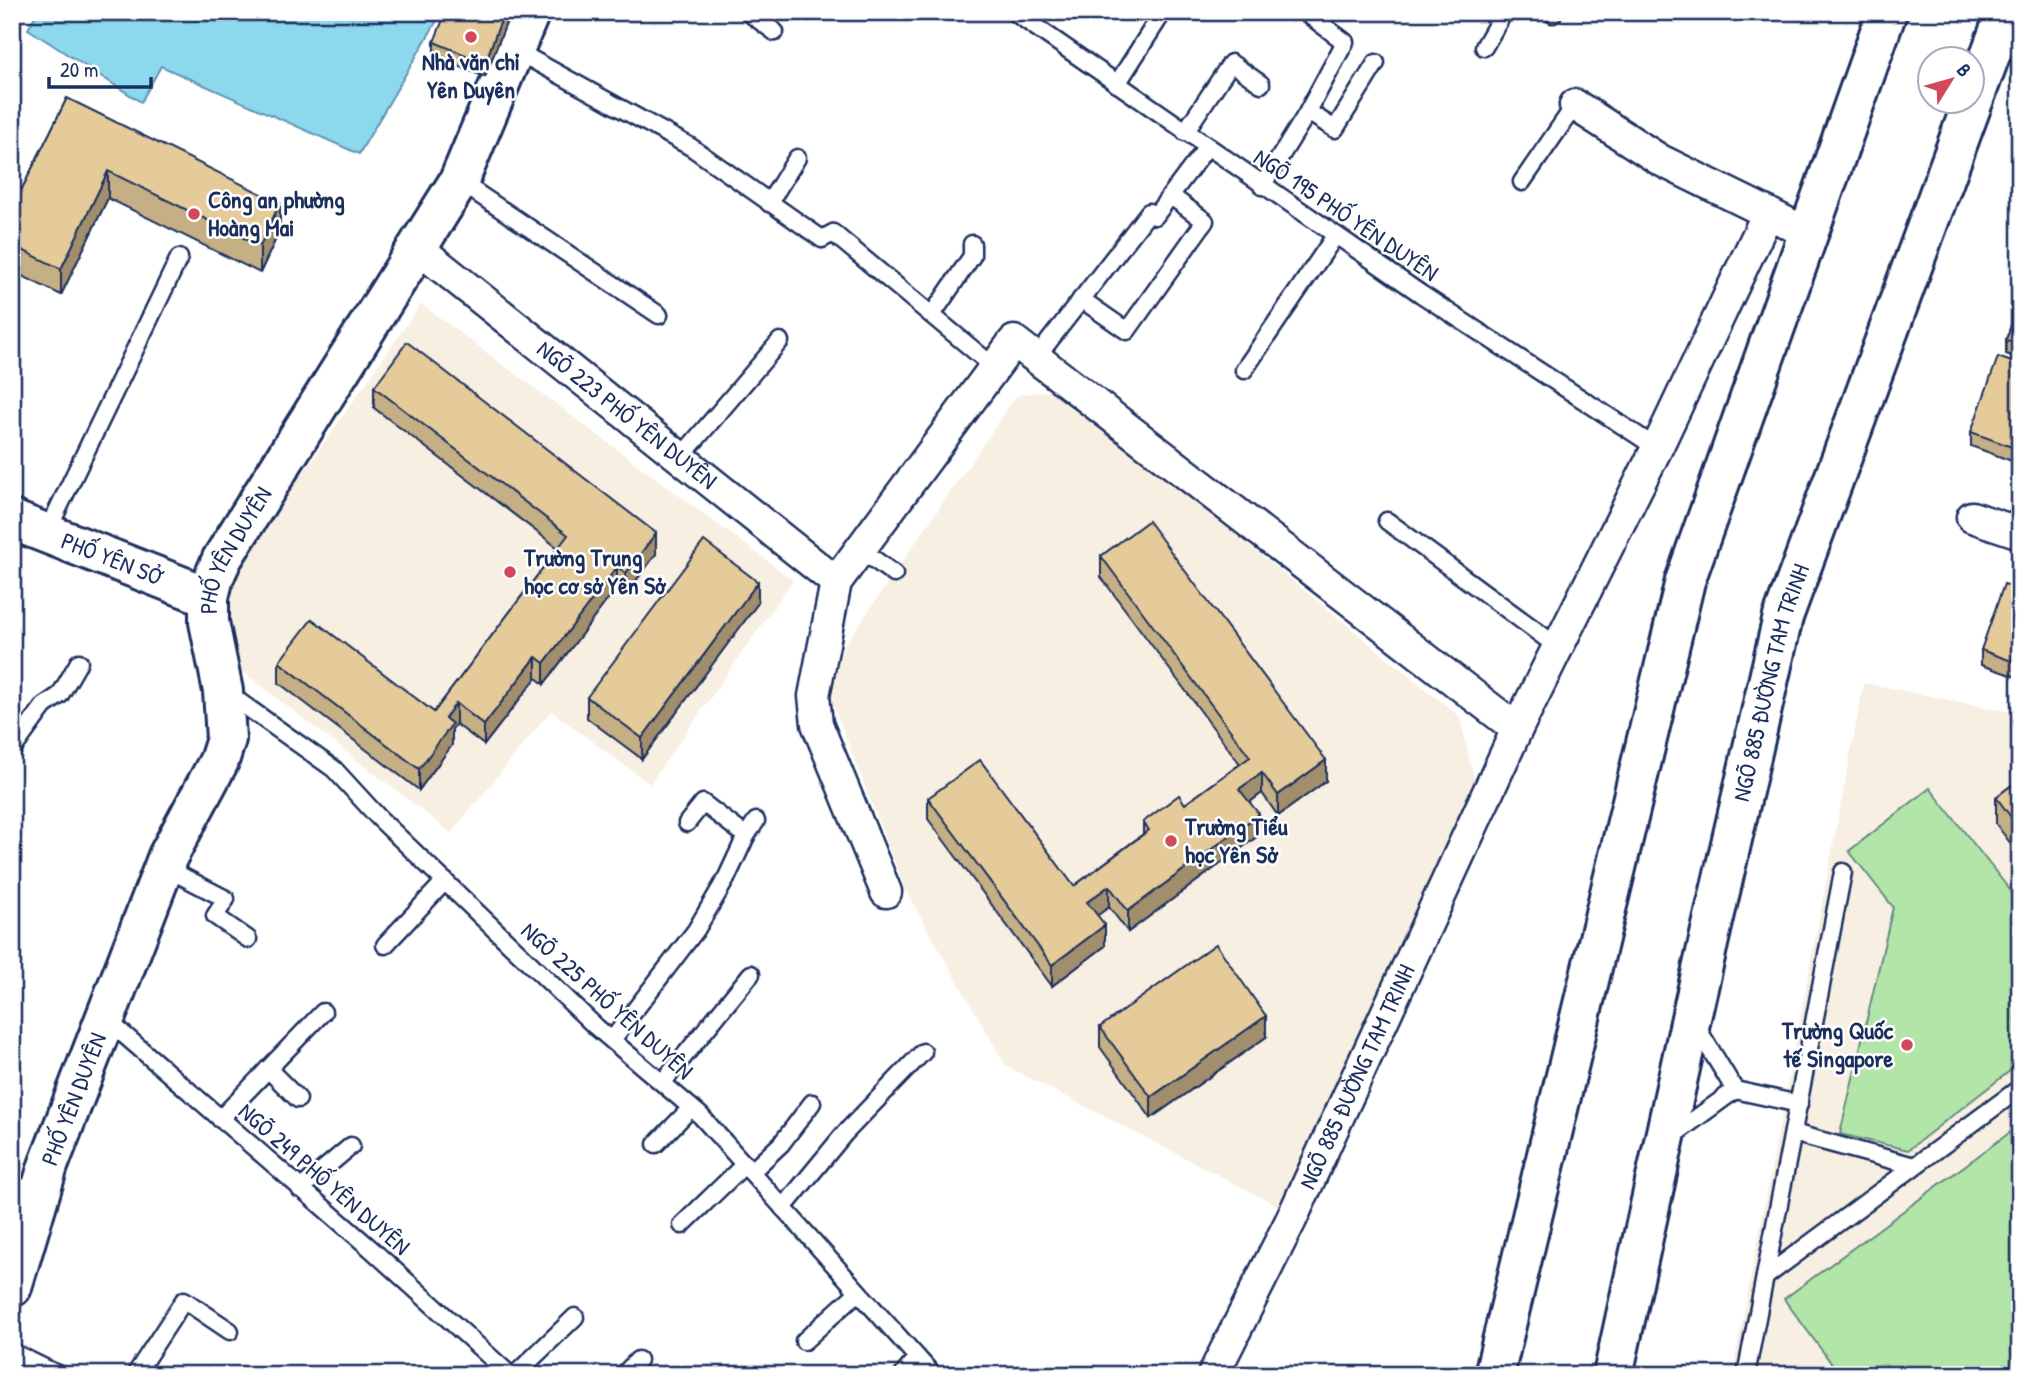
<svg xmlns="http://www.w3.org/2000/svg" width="2032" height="1387" viewBox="0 0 2032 1387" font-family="'Patrick Hand',sans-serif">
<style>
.built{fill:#f7efe1}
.green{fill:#b2e6a8;stroke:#668a83;stroke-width:2}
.water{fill:#8cd8ec;stroke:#5f94b3;stroke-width:2}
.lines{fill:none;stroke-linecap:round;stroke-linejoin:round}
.lane-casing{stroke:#1b2f5e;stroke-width:21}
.street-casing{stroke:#1b2f5e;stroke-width:35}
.secondary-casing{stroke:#1b2f5e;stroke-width:44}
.lane{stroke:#fff;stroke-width:16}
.street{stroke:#fff;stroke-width:30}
.secondary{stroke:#fff;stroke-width:38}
.wall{fill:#c5af84;stroke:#1b2f5e;stroke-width:2}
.shaded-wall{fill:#a08e6c;stroke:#1b2f5e;stroke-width:2}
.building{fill:#e5cb9a;stroke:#1b2f5e;stroke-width:2}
.poi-dot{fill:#d1495b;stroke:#fff;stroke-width:2.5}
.labels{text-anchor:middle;stroke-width:5;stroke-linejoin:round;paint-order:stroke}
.poi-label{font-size:24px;font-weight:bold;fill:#1b2f5e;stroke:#fff;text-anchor:start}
.street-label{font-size:24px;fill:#1b2f5e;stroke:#fff}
</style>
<rect width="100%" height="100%" fill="#fff"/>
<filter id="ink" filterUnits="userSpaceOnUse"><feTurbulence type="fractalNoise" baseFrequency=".0143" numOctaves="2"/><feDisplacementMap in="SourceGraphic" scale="14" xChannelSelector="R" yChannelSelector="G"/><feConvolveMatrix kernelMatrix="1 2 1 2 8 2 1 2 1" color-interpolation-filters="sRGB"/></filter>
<g filter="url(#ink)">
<g class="built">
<polygon points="421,304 793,580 650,784 551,711 451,833 238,668 229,634 231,598 239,565"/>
<polygon points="1058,390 1460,717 1477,791 1292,1213 1006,1066 906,891 830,697 843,648 1017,395"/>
<polygon points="1864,683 2020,714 2020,1375 1732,1375"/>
</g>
<g class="green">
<polygon points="1930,788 2020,903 2020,1063 1908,1150 1840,1134 1893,907 1849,851"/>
<polygon points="2020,1125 2020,1375 1840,1375 1784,1299"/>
</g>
<polygon class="water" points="37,12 442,12 359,154 161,66 141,102 28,29"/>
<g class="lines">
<defs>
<g id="lane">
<polyline points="748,12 775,32"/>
<polyline points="1014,12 1421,294 1657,448"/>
<polyline points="1552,12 1553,14"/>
<polyline points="1484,47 1504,12"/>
<polyline points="513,49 691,147 822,239 833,233 994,367"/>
<polyline points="1117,84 1163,12"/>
<polyline points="1308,112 1335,129 1376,63"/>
<polyline points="1185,132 1231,63 1261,84"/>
<polyline points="459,181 659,315"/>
<polyline points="1522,182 1575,105"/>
<polyline points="1262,186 1306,115 1345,42 1305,12"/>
<polyline points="769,203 797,158"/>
<polyline points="1081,299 1127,331 1205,221 1171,196"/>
<polyline points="932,315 972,256 972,244"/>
<polyline points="1036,358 1149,212 1155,216 1207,147"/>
<polyline points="1244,370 1335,236"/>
<polyline points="680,458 780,341"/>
<polyline points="1387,521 1558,647"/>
<polyline points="46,534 179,258"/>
<polyline points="860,549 894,574"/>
<polyline points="227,693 334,769 379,818 595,1026 700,1115 933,1375"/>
<polyline points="12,750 44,706 60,695 79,662"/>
<polyline points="746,836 756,821"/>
<polyline points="164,867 226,899 215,916 248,939"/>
<polyline points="385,945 445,881"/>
<polyline points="106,1019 370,1248 510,1375"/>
<polyline points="1696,1026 1735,1090 1799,1104"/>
<polyline points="612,1040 696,930 726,879 746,836 703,803 687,823"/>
<polyline points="268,1069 298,1099"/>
<polyline points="663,1082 751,974"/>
<polyline points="220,1119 323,1012"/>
<polyline points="1793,1133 1914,1166"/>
<polyline points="1672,1136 1735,1090"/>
<polyline points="656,1144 691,1108"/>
<polyline points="751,1172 781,1144 812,1103"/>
<polyline points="12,1183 38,1196"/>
<polyline points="300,1189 351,1146"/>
<polyline points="783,1208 844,1134 923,1052"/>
<polyline points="682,1225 745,1164"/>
<polyline points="1765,1277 2020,1088"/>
<polyline points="804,1341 858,1292"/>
<polyline points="12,1352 59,1375"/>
<polyline points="135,1375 184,1300 230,1331"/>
<polyline points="515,1375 575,1317"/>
<polyline points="623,1375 638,1360"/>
<polyline points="903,1375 917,1358"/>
<polyline points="1746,1375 1843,872"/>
</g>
<g id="street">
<polyline points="1575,105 1660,160 1768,213"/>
<path id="s1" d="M419,249L836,582"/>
<polyline points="1972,517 2020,533"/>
<polyline points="886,892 817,724 814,696 836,582 1014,341 1517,729"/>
<path id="s2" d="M1213,1375L1291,1220L1517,729L1657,448L1768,213L1809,234"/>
</g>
<g id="secondary">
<path id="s3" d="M12,520L209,597"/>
<path id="s4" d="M12,1287L48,1166L168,856L219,761L226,739L223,691L209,622V597L214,577L222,559L459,181L530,12"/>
<polyline points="1494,1375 1685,581 1887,12"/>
<path id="s5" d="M1613,1375L1691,1018L1783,617L2006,12"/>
</g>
</defs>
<use href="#lane" class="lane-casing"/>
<use href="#street" class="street-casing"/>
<use href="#secondary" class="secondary-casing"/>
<use href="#lane" class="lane"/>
<use href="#street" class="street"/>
<use href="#secondary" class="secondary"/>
</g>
<g class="wall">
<polygon points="508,12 508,18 485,77 434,56 434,42"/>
<polygon points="67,98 280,230 260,273 108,198 61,295 12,271 12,209"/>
<polygon points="2020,299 2020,359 2006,354 2006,340"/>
<polygon points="2020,365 2020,464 1971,446 1971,432"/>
<polygon points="374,387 656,554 626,594 617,587 544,684 536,678 484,745 456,724 452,729 452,745 419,790 279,683 279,662 434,712 558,548 374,408"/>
<polygon points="1101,556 1326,781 1278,816 1262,793 1250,802 1259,835 1128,932 1109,907 1097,915 1105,946 1052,986 928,819 928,798 1074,886 1143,834 1143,822 1185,804 1240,764 1101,577"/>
<polygon points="2020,589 2020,678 1981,665 1981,650"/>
<polygon points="758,603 642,759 587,718 587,697"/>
<polygon points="2020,779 2020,856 1996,824 1996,797"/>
<polygon points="1100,1027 1266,1037 1151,1118 1100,1047"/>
</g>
<g class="shaded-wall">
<polygon points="504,12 508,12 508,18 485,77 485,63"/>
<polygon points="108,171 108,198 61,295 61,269"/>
<polygon points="280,203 280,230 260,273 260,246"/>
<polygon points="656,533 656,554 626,594 626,573"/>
<polygon points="617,567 617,587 544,684 544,663"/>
<polygon points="758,582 758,603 642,759 642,738"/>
<polygon points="536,657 536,678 484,745 484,725"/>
<polygon points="456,703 456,724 452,729 452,745 419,790 419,769 445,718"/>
<polygon points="1326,760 1326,781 1278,816 1278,795"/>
<polygon points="1262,773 1262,793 1239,810 1239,789"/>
<polygon points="1259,814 1259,835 1128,932 1128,911"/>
<polygon points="1109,886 1109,907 1087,923 1087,902"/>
<polygon points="1105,925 1105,946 1052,986 1052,965"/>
<polygon points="1266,1016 1266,1037 1151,1118 1151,1097"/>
</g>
<g class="building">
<polygon points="446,12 504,12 485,63 434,42"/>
<polygon points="67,98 280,203 260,246 108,171 61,269 12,245 12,209"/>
<polygon points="2020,299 2020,344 2006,340"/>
<polygon points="407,342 656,533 626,573 617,567 544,663 536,657 484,725 456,703 445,718 452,724 419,769 279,662 312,619 434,712 568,535 374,387"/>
<polygon points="1998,357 2020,365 2020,450 1971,432"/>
<polygon points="1148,521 1326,760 1278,795 1262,773 1239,789 1259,814 1128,911 1109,886 1087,902 1105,925 1052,965 928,798 980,760 1074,886 1149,830 1143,822 1179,795 1185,804 1250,757 1101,556"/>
<polygon points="704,541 758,582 642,738 587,697"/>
<polygon points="2004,584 2020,589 2020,664 1981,650"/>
<polygon points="2020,779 2020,829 1996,797"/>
<polygon points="1216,944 1266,1016 1151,1097 1100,1027"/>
</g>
</g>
<g class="poi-dot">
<circle cx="471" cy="37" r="7"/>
<circle cx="194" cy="214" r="7"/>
<circle cx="510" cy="572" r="7"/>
<circle cx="1171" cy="841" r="7"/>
<circle cx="1907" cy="1045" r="7"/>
</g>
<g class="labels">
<g class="poi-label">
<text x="471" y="70" text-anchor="middle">Nhà văn chỉ<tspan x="471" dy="28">Yên Duyên</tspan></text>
<text x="208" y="208">Công an phường<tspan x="208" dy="28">Hoàng Mai</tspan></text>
<text x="524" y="566">Trường Trung<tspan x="524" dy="28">học cơ sở Yên Sở</tspan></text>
<text x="1185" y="835">Trường Tiểu<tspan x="1185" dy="28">học Yên Sở</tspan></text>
<text x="1893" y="1039" text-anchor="end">Trường Quốc<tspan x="1893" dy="28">tế Singapore</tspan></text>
</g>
<g class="street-label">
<text transform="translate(1346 215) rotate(34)" y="8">NGÕ 195 PHỐ YÊN DUYÊN</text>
<text dy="8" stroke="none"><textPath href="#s1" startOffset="266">NGÕ 223 PHỐ YÊN DUYÊN</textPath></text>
<text dy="8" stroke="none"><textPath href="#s4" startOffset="786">PHỐ YÊN DUYÊN</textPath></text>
<text dy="8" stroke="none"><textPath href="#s3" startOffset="107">PHỐ YÊN SỞ</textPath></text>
<text dy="8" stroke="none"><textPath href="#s5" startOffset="710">NGÕ 885 ĐƯỜNG TAM TRINH</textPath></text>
<text transform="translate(607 1001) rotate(42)" y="8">NGÕ 225 PHỐ YÊN DUYÊN</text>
<text dy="8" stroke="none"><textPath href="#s2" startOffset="331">NGÕ 885 ĐƯỜNG TAM TRINH</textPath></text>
<text dy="8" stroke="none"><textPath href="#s4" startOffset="198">PHỐ YÊN DUYÊN</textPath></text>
<text transform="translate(324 1179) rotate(41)" y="8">NGÕ 249 PHỐ YÊN DUYÊN</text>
</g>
</g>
<rect width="2032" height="1387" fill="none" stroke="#fff" stroke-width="42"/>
<rect x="21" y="21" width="1990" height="1345" fill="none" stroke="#1b2f5e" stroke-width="2.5" filter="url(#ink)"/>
<g transform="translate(1951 80) rotate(53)"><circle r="33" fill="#ffffff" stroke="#a4acbf" stroke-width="2"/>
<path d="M0-5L12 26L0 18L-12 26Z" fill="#d1495b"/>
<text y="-10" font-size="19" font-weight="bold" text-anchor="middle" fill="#1b2f5e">B</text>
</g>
<path d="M49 77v10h102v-10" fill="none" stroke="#1b2f5e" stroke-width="3.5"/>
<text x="60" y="77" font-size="21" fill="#1b2f5e" stroke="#ffffff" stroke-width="5" paint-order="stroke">20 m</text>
</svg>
